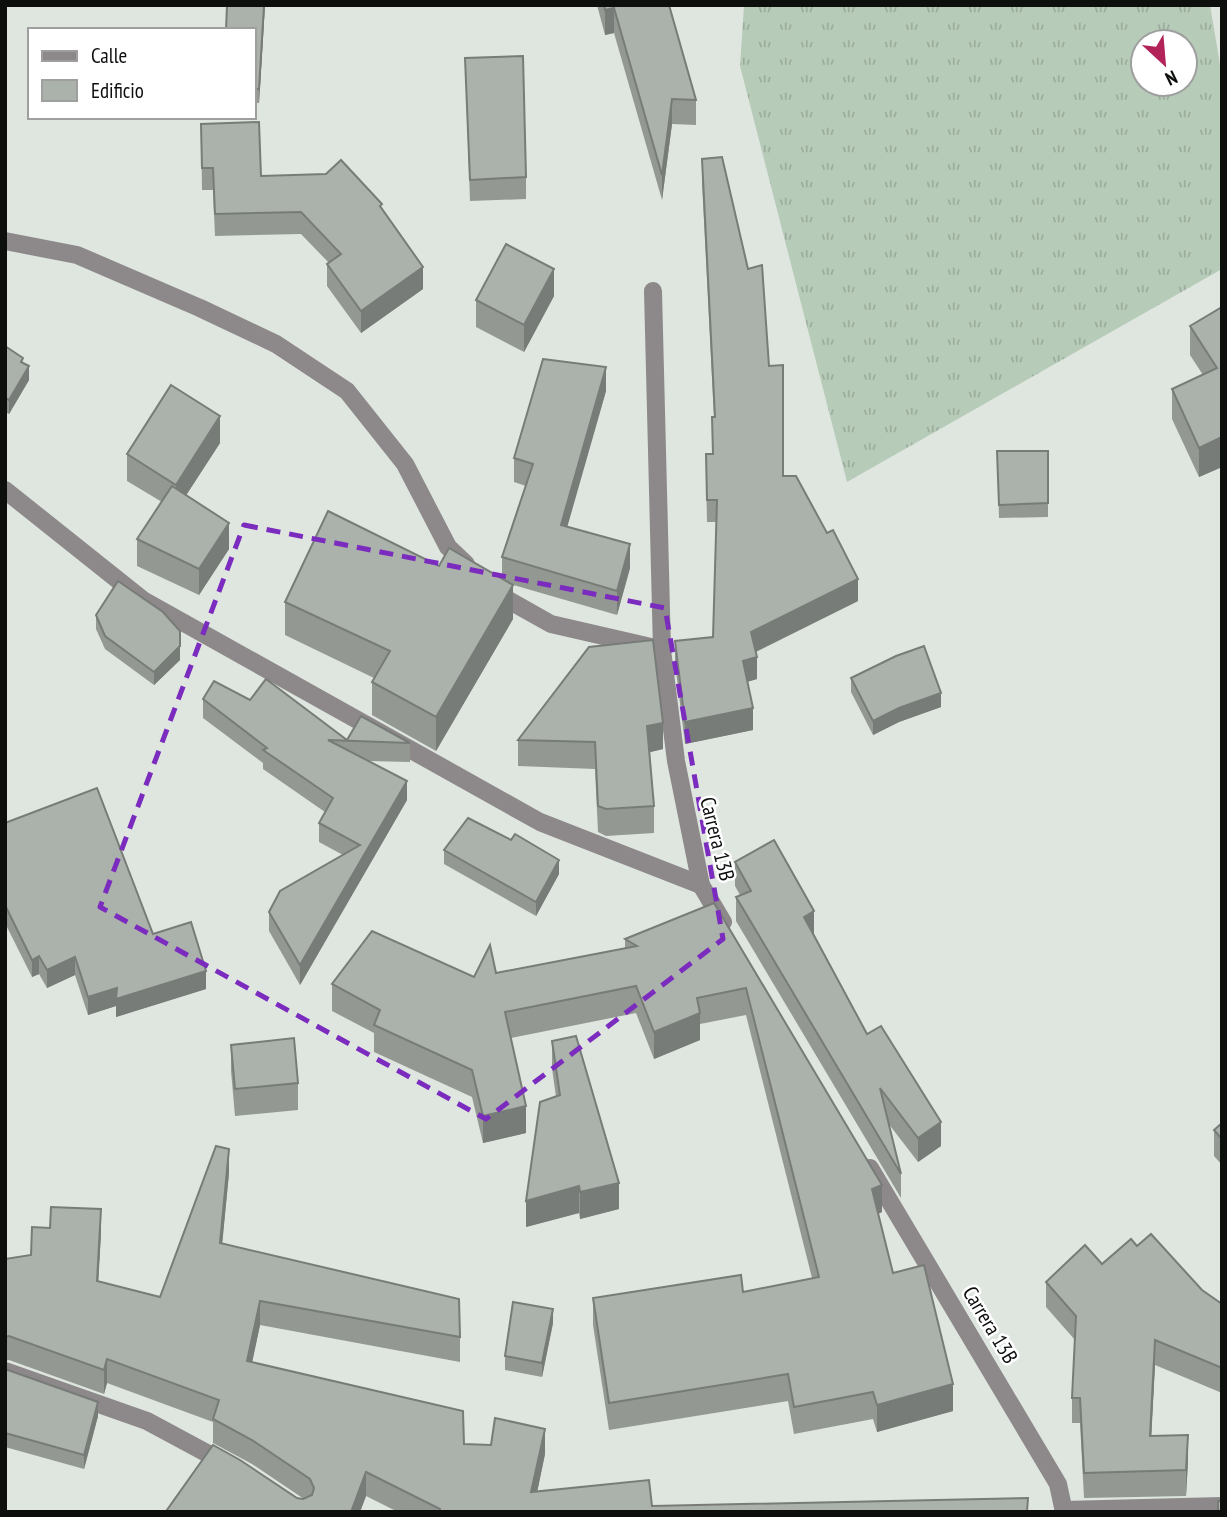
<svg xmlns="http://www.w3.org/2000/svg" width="1227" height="1517" viewBox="0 0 1227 1517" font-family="'PT Sans Narrow',sans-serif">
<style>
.grass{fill:url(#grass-tufts);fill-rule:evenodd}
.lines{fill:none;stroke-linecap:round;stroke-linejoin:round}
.street{stroke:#8d898a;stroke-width:18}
.wall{fill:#939893}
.shaded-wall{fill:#787c78}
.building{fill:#abb1ab;stroke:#787c78;stroke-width:2}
.marked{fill:none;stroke:#7b2cbf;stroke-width:5;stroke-dasharray:14 9;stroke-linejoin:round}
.labels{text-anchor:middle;stroke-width:5;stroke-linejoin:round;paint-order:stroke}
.street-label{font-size:21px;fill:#0d0f0d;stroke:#fff}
</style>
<defs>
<pattern id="grass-tufts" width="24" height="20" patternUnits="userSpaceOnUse" patternTransform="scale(1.75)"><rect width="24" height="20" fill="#b7cbb9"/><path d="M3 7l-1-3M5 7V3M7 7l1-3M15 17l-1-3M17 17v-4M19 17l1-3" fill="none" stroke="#9cad9e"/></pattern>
</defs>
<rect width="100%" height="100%" fill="#dfe6df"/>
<path class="grass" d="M744,5H1210L1222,76V269L847,482L740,66ZM1143,42H1185V84H1143Z"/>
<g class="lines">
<g class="street">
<polyline points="5,241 77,255 200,308 276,344 347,391 405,464 448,547 466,564"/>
<polyline points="653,291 662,650 676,761 701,885 723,922"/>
<polyline points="5,490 143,600 540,822 701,885"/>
<polyline points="495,590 501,596 551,624 651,647"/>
<polyline points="870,1168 1058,1484 1064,1512"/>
<polyline points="5,1371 147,1421 227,1464"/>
<polyline points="1064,1510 1222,1506"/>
</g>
</g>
<g class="wall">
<polygon points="227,5 265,5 259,103 254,103 254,30"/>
<polygon points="597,5 669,5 696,100 696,125 672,124 662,200 614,33 605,35"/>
<polygon points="465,58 526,177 526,199 470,201"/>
<polygon points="201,124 261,176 382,209 423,289 361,333 327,286 327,264 329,263 301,234 215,236 213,190 202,190"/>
<polygon points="702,159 769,366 783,476 858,601 756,652 757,679 747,682 753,730 685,744 675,663 675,641 713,637 716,522 707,522 706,476 713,454 714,417 702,182"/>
<polygon points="554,296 524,352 476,327 476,300"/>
<polygon points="1222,307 1222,467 1199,477 1172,419 1172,389 1203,375 1190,355 1190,326"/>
<polygon points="5,346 23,363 29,380 9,414 5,412"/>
<polygon points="606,391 567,526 630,568 617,615 510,584 513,619 436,751 372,715 372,682 374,678 285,635 285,602 439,566 502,579 502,557 526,486 514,482 514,458"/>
<polygon points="220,443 186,495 229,549 199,595 137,566 137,539 162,502 127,481 127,454"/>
<polygon points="997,451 1048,451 1048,517 999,518"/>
<polygon points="96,615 180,660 154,685 105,649 96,629"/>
<polygon points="589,647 663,749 649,752 654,806 654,833 606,836 598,832 595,769 518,766 518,740"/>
<polygon points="851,678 941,707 899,722 873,735 851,692"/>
<polygon points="203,699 250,700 347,740 410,743 410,762 368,761 407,800 300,985 269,931 269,912 343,855 319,842 319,823 325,812 263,769 263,763 203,718"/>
<polygon points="5,823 153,934 206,989 116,1017 116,1006 88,1015 75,975 47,988 39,974 32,977 5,923"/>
<polygon points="444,850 559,874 536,916 444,864"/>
<polygon points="735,862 814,935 813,935 867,1034 941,1146 918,1162 888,1123 901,1174 901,1198 736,921 736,897 740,895 735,886"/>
<polygon points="714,903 882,1212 878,1214 893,1273 953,1411 877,1432 873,1419 794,1434 788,1401 609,1430 593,1325 593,1298 743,1292 812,1278 746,1015 700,1024 700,1040 654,1059 636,1013 511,1038 526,1133 483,1143 472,1097 374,1052 374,1033 332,1011 332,984 474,977 625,948 625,939"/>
<polygon points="552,1041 619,1209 580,1219 579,1213 526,1227 556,1097 552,1068"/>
<polygon points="231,1045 298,1083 298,1110 235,1116 231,1071"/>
<polygon points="1222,1123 1222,1165 1214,1156 1214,1130"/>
<polygon points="229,1173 222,1243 460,1337 460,1362 260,1325 252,1363 464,1444 545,1454 537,1492 652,1506 1028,1512 398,1512 366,1496 360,1512 167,1512 167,1510 297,1498 304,1499 252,1464 213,1443 213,1422 107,1383 104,1394 9,1360 5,1361 5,1259 31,1255 50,1228 101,1233 98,1281 160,1297"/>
<polygon points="1137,1246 1222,1304 1222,1393 1155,1365 1151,1436 1188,1461 1186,1496 1084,1498 1080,1423 1072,1423 1072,1398 1075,1340 1046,1307 1046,1282 1102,1264"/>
<polygon points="553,1323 542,1377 505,1370 505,1356"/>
<polygon points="5,1369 98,1416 84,1469 5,1447"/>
</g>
<g class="shaded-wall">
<polygon points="264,5 265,5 259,103 259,89"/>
<polygon points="614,8 614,33 605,35 605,10"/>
<polygon points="672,99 672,124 662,200 662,175"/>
<polygon points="423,267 423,289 361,333 361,311"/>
<polygon points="554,269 554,296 524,352 524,325"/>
<polygon points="29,366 29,380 9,414 9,400"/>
<polygon points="606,367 606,391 561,549 561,525"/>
<polygon points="220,416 220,443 176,511 176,485"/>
<polygon points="1222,437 1222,467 1199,477 1199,448"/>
<polygon points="229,523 229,549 199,595 199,569"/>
<polygon points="630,544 630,568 617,615 617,591"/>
<polygon points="858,579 858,601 751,654 751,632"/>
<polygon points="513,585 513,619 436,751 436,717"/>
<polygon points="180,646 180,660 154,685 154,672"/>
<polygon points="757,657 757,679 743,683 743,661"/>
<polygon points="941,693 941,707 899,722 873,735 873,721 899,708"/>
<polygon points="753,708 753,730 685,744 685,722"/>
<polygon points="663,723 663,749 647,753 647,726"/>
<polygon points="407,781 407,800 300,985 300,965"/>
<polygon points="559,860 559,874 536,916 536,902"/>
<polygon points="814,911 814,935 804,941 804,917"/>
<polygon points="39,956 39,974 32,977 32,960"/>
<polygon points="75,957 75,975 47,988 47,970"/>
<polygon points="206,971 206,989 116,1017 116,1006 88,1015 88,997 117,988"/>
<polygon points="700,1013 700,1040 654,1059 654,1032"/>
<polygon points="526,1106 526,1133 483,1143 483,1116"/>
<polygon points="941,1122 941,1146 918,1162 918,1138"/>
<polygon points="229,1149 229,1173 220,1267 220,1243"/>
<polygon points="619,1183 619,1209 580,1219 580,1192"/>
<polygon points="882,1185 882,1212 872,1216 872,1189"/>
<polygon points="579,1186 579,1213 526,1227 526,1201"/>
<polygon points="101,1209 101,1233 97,1305 97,1281"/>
<polygon points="260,1301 260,1325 247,1386 247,1361"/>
<polygon points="553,1309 553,1323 542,1377 542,1363"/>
<polygon points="1155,1340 1155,1365 1150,1462 1150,1436"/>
<polygon points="107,1359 107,1383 104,1394 104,1370"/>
<polygon points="953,1384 953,1411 877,1432 877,1405"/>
<polygon points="98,1402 98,1416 84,1469 84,1455"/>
<polygon points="545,1429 545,1454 533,1512 531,1492"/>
<polygon points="1188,1435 1188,1461 1186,1496 1186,1470"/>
<polygon points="366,1472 366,1496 360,1512 351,1512"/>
</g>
<g class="building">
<polygon points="227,5 264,5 259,89 254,89 254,30 226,30"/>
<polygon points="604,5 669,5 696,100 672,99 662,175 614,8 605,10"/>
<polygon points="523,56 526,177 470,180 465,58"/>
<polygon points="259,122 261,176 326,174 341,160 382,204 380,206 423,267 361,311 327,264 341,254 301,212 215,214 213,168 202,168 201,124"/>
<polygon points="722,157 748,269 762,265 769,366 783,365 783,476 796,476 827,533 833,530 858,579 751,632 757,657 743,661 753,708 685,722 675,641 713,637 717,500 707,500 706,454 713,454 712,417 715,417 702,159"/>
<polygon points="506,244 554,269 524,325 476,300"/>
<polygon points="1222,307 1222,437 1199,448 1172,389 1217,368 1190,326"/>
<polygon points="5,346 23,358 21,362 29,366 9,400 5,398"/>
<polygon points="543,359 606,367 561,525 630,544 617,591 502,557 533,464 514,458"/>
<polygon points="171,385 220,416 176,485 127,454"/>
<polygon points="997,451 1048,451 1048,503 999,505"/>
<polygon points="172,486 229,523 199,569 137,539"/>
<polygon points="328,511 439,566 449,548 513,585 436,717 372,682 390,651 285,602"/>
<polygon points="118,581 163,612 180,631 180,646 154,672 105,636 96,615"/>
<polygon points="653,640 663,723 647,726 654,806 606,809 598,806 595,742 518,740 589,647"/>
<polygon points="924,646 941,693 899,708 873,721 851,678 896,656"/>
<polygon points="266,679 347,740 361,716 410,743 328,740 407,781 300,965 269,912 280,891 360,845 319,823 333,798 263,750 267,748 203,699 214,681 250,700"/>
<polygon points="97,788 153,934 191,922 206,971 116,999 117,988 88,997 75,957 47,970 39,956 32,960 5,905 5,823"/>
<polygon points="468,818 511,840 515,834 559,860 536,902 444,850"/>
<polygon points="774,840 814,911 804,917 867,1034 881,1026 941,1122 918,1138 880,1088 901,1174 736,897 751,891 735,862"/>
<polygon points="714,903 882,1185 872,1189 893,1273 924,1265 953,1384 877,1405 873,1392 794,1407 788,1374 609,1403 593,1298 741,1275 743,1292 819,1277 746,988 697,998 700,1013 654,1032 636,986 505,1012 526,1106 483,1116 472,1070 374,1025 380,1010 332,984 372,931 474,977 490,945 496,973 637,946 625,939"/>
<polygon points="576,1036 619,1183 580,1192 579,1186 526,1201 540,1102 560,1095 552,1041"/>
<polygon points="294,1038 298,1083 235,1089 231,1045"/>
<polygon points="1222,1123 1222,1139 1214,1130"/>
<polygon points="216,1146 229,1149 220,1243 459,1299 460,1337 260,1301 247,1361 463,1411 464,1444 491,1445 495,1418 545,1429 531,1492 649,1480 652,1506 1028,1498 1027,1512 439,1512 440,1509 366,1472 351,1512 169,1512 167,1510 213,1445 240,1460 297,1498 303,1499 312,1495 314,1488 310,1479 252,1440 213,1419 219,1400 107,1359 104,1370 9,1336 5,1337 5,1259 31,1255 32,1227 50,1228 51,1207 101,1209 97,1281 160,1297"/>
<polygon points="1151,1234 1202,1290 1222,1304 1222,1368 1155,1340 1150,1436 1188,1435 1186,1470 1084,1473 1080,1398 1072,1398 1076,1316 1046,1282 1085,1245 1102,1264 1131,1239 1137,1246"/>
<polygon points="513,1302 553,1309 542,1363 505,1356"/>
<polygon points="5,1369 98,1402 84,1455 5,1433"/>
<rect x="1218" y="1501" width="4" height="11"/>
</g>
<path class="marked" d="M244,525L665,608L723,939L486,1119L100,907Z"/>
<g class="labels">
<g class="street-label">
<text transform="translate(717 839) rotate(76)" y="7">Carrera 13B</text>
<text transform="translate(990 1325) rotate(59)" y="7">Carrera 13B</text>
</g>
</g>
<rect width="1227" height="1517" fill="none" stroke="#0d0f0d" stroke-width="14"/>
<rect x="28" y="28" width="228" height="91" fill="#ffffff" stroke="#9e9f9e" stroke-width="2"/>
<rect x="42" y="51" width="35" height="10" fill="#8d898a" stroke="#9e9f9e" stroke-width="2"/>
<text x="91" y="63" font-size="21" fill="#0d0f0d">Calle</text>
<rect x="42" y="80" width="35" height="21" fill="#abb1ab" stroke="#9e9f9e" stroke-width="2"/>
<text x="91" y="98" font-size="21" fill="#0d0f0d">Edificio</text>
<g transform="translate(1164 63) rotate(154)"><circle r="33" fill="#ffffff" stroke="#9e9f9e" stroke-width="2"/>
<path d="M0-5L12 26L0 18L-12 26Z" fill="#b12359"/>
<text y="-10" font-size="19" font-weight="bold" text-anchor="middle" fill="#0d0f0d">N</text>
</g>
</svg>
